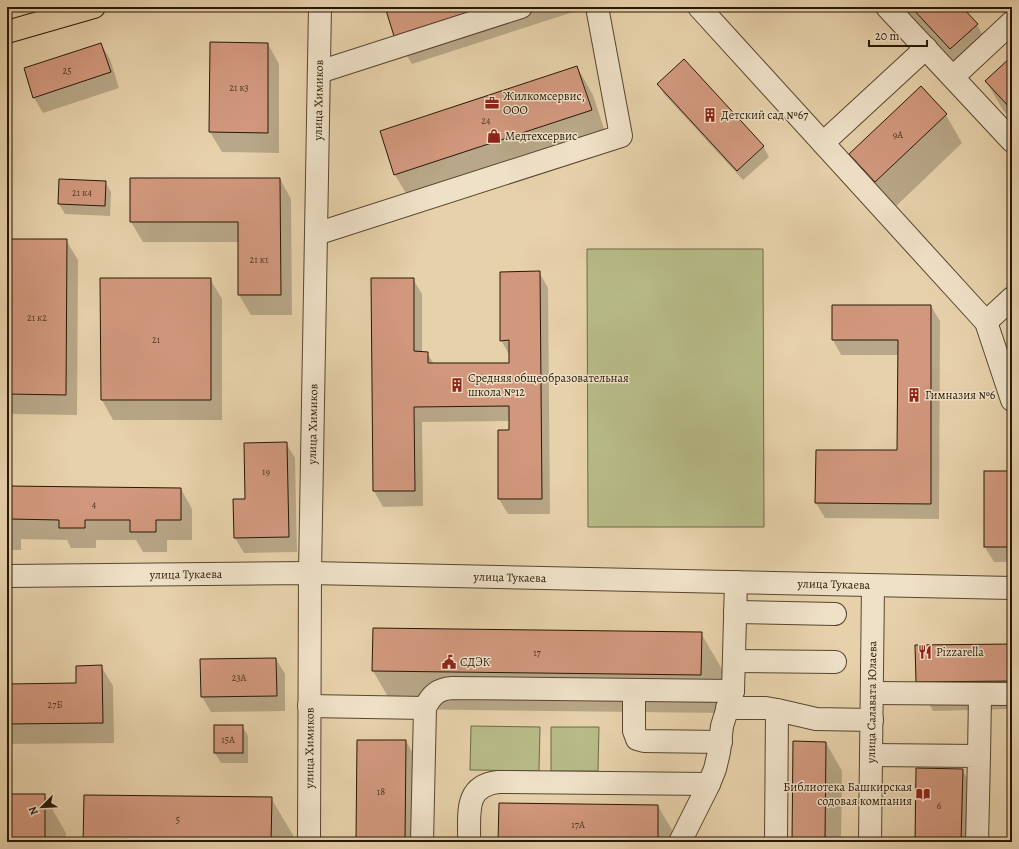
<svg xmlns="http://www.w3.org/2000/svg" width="1019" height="849" viewBox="0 0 1019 849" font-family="Alegreya,serif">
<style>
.green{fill:#b7bb88;stroke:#6f6a47}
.shadow{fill:#0003}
.building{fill:#d2987e;stroke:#271806}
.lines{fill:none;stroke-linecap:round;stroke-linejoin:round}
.minor-casing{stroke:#57462f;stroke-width:24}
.major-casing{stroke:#271806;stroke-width:24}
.minor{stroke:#efe1c8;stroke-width:22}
.major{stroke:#e7d1ab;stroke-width:22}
.labels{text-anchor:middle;stroke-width:3;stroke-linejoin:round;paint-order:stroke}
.number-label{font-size:10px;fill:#523824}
.poi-label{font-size:12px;fill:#271806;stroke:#efe1c8;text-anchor:start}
.street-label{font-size:12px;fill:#271806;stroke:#efe1c8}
</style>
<rect width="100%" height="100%" fill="#e7d1ab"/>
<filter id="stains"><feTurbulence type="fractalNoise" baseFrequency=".005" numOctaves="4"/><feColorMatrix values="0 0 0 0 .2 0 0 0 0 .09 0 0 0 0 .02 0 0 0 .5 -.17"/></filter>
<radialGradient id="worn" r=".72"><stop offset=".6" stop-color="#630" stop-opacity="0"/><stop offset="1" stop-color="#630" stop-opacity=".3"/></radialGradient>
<g class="green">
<polygon points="587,249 763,249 764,527 588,527"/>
<polygon points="471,726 540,727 539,771 470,770"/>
<polygon points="551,727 599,727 598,771 551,771"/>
</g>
<g class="shadow">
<polygon points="386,7 589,7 412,64 395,36"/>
<polygon points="902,7 960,7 977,25 993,53 967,77"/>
<polygon points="101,44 110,59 119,88 43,113 34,98 25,69"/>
<polygon points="268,44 279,64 279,153 222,152 210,132"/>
<polygon points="1012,57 1012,120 1003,110 986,81"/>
<polygon points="577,67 593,95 607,138 412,203 395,175"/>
<polygon points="658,84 763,146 769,157 743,180 664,94"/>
<polygon points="946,115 962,143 892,210 866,182 850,154"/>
<polygon points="280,179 291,199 292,315 251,315 239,295 239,242 143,242 131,222"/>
<polygon points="105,182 111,192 110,216 65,214 59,204"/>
<polygon points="7,240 66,240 78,260 77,415 13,414 7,403"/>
<polygon points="539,272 548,288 550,514 508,514 499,499 510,431 510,421 422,422 423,506 383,507 374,491 372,279 413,279 422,294 422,353 427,353 434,364 510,364 510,356 501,340"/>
<polygon points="210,279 222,299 222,420 113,420 102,400"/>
<polygon points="931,306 940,321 939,519 825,518 816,503 817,451 898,451 899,355 841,355 833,340"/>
<polygon points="286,443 295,458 297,552 244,553 235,538 234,500 246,500"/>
<polygon points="1012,472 1012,562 994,562 985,547"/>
<polygon points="7,487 181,489 192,509 192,540 167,540 167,552 143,552 136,540 96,540 96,548 71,548 67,540 21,539 21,550 7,550"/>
<polygon points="374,629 701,633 723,671 722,713 395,709 373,671"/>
<polygon points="1010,645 1012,648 1012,709 933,711 916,682 916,646"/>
<polygon points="276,659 285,674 285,711 211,712 202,697"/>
<polygon points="101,666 113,686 114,743 7,744 7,678 11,685 77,684"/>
<polygon points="215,726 242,726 248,736 248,763 221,763 215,753"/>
<polygon points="406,741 422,770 422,842 357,842"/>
<polygon points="826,743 842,771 841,842 793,842"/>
<polygon points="962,770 979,798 978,842 916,842"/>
<polygon points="7,795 44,795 66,833 66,842 7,842"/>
<polygon points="271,798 293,835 293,842 84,842"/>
<polygon points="658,806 679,842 499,842"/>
</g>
<g class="building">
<polygon points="385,7 484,7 394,36"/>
<polygon points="911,7 962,7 978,24 950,49"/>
<polygon points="210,42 268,43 268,133 209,132"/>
<polygon points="101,43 111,72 33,98 24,68"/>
<polygon points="1012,56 1012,110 985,81"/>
<polygon points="684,59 764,146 737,171 657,84"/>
<polygon points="577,66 592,110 394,175 380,131"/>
<polygon points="921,86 947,114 875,182 849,154"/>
<polygon points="130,178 280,178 281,295 238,295 238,222 130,222"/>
<polygon points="59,179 106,181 105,206 58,204"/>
<polygon points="7,239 67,239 66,395 7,394"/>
<polygon points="540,271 542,499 498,499 498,430 509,430 509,406 414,407 415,491 373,491 371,278 414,278 414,351 428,352 428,363 509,363 509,340 500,341 500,272"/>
<polygon points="100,278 211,278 211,400 101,400"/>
<polygon points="832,305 931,305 931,504 815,503 816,450 897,450 898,340 832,340"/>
<polygon points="287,442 289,537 234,538 233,499 245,499 244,443"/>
<rect x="984" y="471" width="28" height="76"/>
<polygon points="7,486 181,488 181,520 156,520 156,532 130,532 130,520 85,520 85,528 59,528 59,520 10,519 10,531 7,531"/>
<polygon points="373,628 702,632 701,675 372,671"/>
<polygon points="1011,644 1012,681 916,682 915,645"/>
<polygon points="276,658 277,696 201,697 200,659"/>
<polygon points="102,665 103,723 7,724 7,684 76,683 76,666"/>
<rect x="214" y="725" width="29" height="28"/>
<polygon points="357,740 406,740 405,842 356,842"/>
<polygon points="793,741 826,742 825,842 792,842"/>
<polygon points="916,768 963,769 961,842 915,842"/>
<rect x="7" y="794" width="38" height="48"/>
<polygon points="84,795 272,797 271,842 83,842"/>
<polygon points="499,803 658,805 658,842 498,842"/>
</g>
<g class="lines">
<defs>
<g id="minor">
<polyline points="699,7 986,322 1012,400"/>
<polyline points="887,7 1012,141"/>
<polyline points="319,72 521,7"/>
<polyline points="953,77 1012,22"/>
<polyline points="823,143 926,48"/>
<polyline points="316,234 621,136 597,7"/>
<polyline points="986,322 1012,298"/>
<path id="s1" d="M7,576L310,573L1012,588"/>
<polyline points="735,612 835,614"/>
<polyline points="735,661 835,662"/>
<polyline points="634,690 634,731 637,739 644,741 721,742"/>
<polyline points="872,693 1012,694"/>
<polyline points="309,706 425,708"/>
<polyline points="727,708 766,708 777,710"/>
<polyline points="871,755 979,756 977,842"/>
<polyline points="979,756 980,694"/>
<path id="s2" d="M309,842L310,573L320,7"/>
<path d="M422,842L425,708C431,695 438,689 452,688L733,691"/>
<path d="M469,842C470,815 463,786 498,782L709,784"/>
<polyline points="680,842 709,784 715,769 719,752 722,726 733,691 736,582"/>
<polyline points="776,842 777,710 816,719 872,720"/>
<path id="s3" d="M870,842L873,586"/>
</g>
<polyline id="major" points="7,32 94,7"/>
</defs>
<use href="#minor" class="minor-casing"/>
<use href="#major" class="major-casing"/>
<use href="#minor" class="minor"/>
<use href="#major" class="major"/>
</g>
<defs>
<symbol id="office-bare" viewBox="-9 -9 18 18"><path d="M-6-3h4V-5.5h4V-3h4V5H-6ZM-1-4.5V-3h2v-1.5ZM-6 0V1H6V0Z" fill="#8f2418" stroke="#efe1c8" stroke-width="2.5" paint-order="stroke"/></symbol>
<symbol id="building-bare" viewBox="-9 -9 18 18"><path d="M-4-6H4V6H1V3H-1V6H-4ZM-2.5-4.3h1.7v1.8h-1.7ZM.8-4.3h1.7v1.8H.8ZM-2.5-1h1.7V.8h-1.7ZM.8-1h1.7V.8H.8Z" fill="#8f2418" stroke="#efe1c8" stroke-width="2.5" paint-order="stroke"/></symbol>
<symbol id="shop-bare" viewBox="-9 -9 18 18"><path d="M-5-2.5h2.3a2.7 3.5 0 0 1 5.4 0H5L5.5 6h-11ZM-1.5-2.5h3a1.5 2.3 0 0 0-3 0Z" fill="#8f2418" stroke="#efe1c8" stroke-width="2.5" paint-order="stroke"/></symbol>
<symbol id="restaurant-bare" viewBox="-9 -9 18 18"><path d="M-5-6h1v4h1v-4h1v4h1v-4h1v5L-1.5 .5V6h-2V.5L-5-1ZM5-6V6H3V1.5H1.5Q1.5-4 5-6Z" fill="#8f2418" stroke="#efe1c8" stroke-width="2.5" paint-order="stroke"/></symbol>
<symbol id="civic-bare" viewBox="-9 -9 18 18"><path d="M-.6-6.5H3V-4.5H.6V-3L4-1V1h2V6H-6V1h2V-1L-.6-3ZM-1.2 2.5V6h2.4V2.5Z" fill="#8f2418" stroke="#efe1c8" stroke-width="2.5" paint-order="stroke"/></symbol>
<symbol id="library-bare" viewBox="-9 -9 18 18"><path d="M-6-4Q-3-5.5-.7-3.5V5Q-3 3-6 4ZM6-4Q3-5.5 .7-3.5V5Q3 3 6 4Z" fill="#8f2418" stroke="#efe1c8" stroke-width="2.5" paint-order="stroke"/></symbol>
</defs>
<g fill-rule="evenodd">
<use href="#office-bare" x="482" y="93" width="20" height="20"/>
<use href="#building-bare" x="700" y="105" width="20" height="20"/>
<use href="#shop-bare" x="484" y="126" width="20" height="20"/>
<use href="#building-bare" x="447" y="375" width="20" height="20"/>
<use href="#building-bare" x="904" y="385" width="20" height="20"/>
<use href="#restaurant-bare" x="915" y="642" width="20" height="20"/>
<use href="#civic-bare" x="439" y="652" width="20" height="20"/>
<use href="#library-bare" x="913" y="784" width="20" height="20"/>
</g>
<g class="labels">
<g class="number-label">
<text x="67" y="74">25</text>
<text x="239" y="91">21 к3</text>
<text x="486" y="124">24</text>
<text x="898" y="138">9А</text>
<text x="82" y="196">21 к4</text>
<text x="259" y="263">21 к1</text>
<text x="37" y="321">21 к2</text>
<text x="156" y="343">21</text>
<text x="266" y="475">19</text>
<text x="94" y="508">4</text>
<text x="537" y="656">17</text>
<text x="239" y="681">23А</text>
<text x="55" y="708">27Б</text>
<text x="228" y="743">15А</text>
<text x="381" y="795">18</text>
<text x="939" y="809">6</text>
<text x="178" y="823">5</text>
<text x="578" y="828">17А</text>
</g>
<g class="poi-label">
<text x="503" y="100">Жилкомсервис,<tspan x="503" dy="14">ООО</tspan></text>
<text x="721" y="119">Детский сад №67</text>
<text x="505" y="140">Медтехсервис</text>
<text x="468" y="382">Средняя общеобразовательная<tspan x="468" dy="14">школа №12</tspan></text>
<text x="925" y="399">Гимназия №6</text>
<text x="936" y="656">Pizzarella</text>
<text x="460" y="666">СДЭК</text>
<text x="912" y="791" text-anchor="end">Библиотека Башкирская<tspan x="912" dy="14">содовая компания</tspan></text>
</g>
<g class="street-label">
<text dy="4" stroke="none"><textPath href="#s2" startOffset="742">улица Химиков</textPath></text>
<text dy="4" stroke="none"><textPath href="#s2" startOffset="418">улица Химиков</textPath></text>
<text dy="4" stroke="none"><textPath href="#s1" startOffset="179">улица Тукаева</textPath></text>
<text dy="4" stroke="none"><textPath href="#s1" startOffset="503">улица Тукаева</textPath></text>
<text dy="4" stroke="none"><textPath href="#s1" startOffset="827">улица Тукаева</textPath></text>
<text dy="4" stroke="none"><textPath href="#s3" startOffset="140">улица Салавата Юлаева</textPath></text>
<text dy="4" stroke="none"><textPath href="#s2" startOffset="94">улица Химиков</textPath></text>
</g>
</g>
<rect width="1019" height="849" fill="none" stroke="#e7d1ab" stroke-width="24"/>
<rect x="8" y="8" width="1003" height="833" fill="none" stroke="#271806" stroke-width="2"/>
<rect x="12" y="12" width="995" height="825" fill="none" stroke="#271806"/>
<g transform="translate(42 807) rotate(246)" stroke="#efe1c8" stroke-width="3" paint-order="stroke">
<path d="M0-3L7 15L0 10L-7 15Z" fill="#271806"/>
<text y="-6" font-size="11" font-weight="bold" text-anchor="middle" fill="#271806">N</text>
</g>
<path d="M869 40v6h58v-6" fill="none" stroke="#271806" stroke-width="2"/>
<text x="875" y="40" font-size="12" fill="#271806" stroke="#efe1c8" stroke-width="3" paint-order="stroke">20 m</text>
<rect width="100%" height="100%" filter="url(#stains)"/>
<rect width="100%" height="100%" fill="url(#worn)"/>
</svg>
